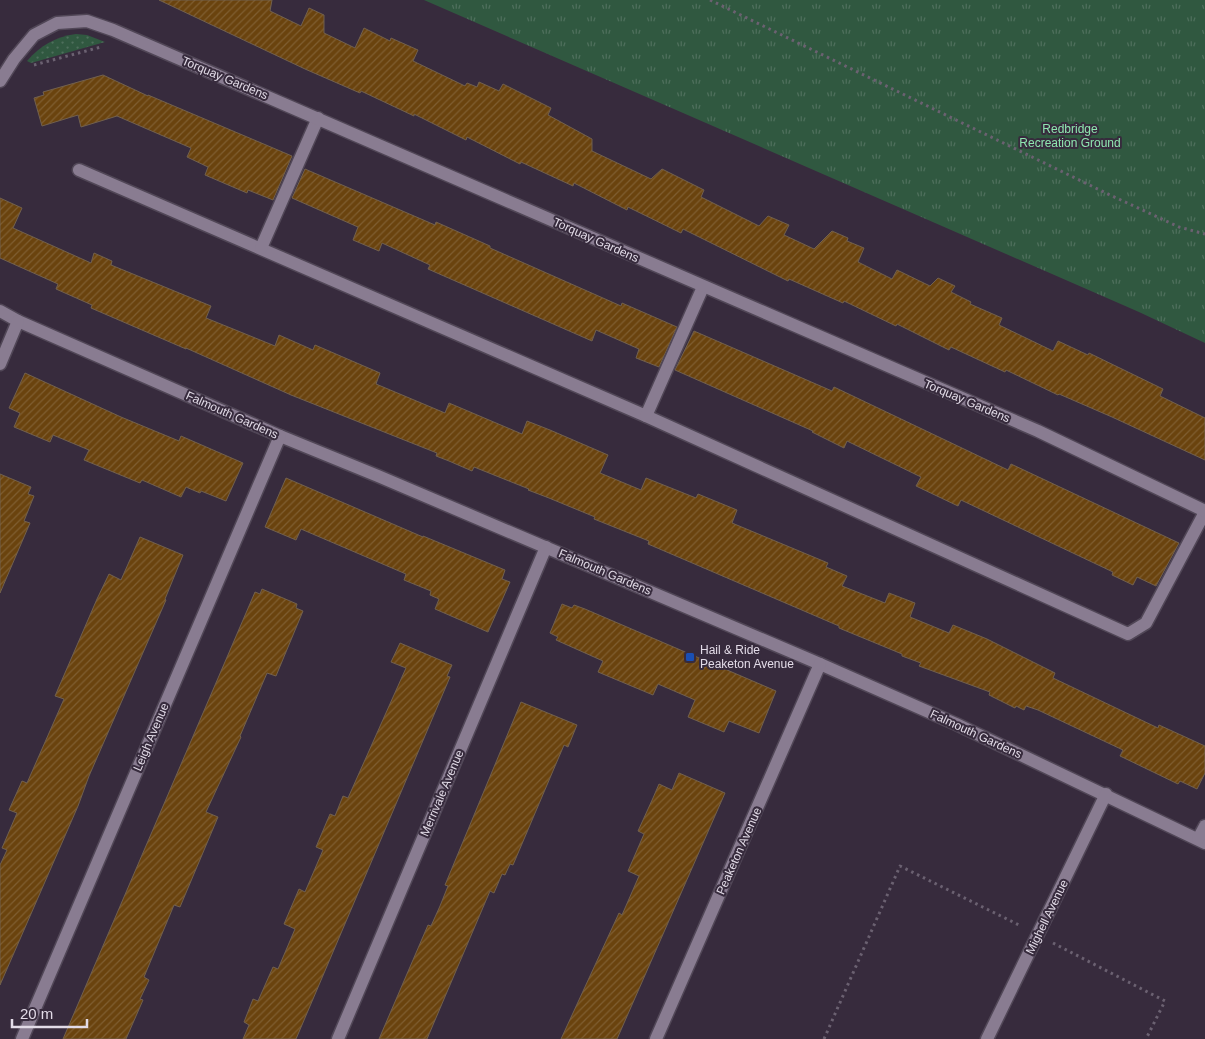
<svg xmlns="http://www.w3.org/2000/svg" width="1205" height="1039" viewBox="0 0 1205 1039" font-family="Arial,sans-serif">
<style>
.grass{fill:url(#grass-dots)}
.park{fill:url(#park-tufts)}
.building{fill:url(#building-hatch);stroke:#71604e}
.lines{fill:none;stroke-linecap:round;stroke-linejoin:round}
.service-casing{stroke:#514757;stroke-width:15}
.minor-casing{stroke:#514757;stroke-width:15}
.path{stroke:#6b6171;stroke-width:3;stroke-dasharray:2.5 4;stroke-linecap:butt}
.service{stroke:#897c91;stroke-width:12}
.minor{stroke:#897c91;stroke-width:12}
.transit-dot{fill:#1a4fb4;stroke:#372b3d;stroke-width:2}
.labels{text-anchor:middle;stroke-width:4;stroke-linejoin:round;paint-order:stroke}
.street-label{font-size:12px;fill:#e2dbe7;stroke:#372b3d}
.park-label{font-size:12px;fill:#8ee5af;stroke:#372b3d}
.poi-label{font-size:12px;fill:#e2dbe7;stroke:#372b3d;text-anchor:start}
</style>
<defs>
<pattern id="grass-dots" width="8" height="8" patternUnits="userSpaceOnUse" patternTransform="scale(1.25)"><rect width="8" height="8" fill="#305840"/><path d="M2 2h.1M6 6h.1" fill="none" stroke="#4e6f5c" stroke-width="1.8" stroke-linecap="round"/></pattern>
<pattern id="park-tufts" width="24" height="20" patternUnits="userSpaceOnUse" patternTransform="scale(1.25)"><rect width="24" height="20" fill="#305840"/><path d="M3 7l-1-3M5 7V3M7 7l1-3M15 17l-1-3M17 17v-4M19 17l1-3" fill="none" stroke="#4e6f5c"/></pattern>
<pattern id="building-hatch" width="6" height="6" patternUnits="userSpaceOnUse" patternTransform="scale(1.25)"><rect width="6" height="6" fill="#6a430e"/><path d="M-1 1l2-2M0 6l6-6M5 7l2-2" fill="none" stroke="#7f5e31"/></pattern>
</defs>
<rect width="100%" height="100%" fill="#372b3d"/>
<path class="grass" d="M76,34L87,35L105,42L31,63L27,61C41,45 55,37 76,34Z"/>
<polygon class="park" points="424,0 1205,0 1205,343 1139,312"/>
<g class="building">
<polygon points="159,0 272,0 270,11 301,26 309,8 324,15 324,33 355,48 364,28 390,41 391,38 418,50 413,61 465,86 467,83 477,87 479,82 499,91 503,84 551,108 548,115 592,139 592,151 651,179 662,169 704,190 701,197 759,226 768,216 789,225 784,235 814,249 832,231 848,238 847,241 864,248 858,262 892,279 897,270 930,286 938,278 955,286 951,292 971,302 970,304 1002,318 999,325 1053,351 1058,341 1088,355 1089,353 1163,389 1160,396 1205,418 1205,460 1112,417 1059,394 1058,395 1006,370 1005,372 951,347 949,350 897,324 896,326 844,301 843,303 789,279 788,281 683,229 681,233 628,207 627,210 574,183 573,186 521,162 520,164 467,137 466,140 414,114 414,116 361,91 360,93 305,69"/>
<polygon points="103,75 148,96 148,95 292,156 273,200 248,190 247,193 205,175 208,167 187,157 191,148 117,116 81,127 78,115 42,126 34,98 44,95 43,92"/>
<polygon points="305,169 435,225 436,222 490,246 490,248 621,306 622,303 677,327 659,367 636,358 639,349 596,330 592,341 428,269 430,265 382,243 379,251 353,240 358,227 292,198"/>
<polygon points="0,198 22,208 13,228 91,263 94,253 112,261 111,265 211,306 206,318 275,346 279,335 313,350 315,345 380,373 376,384 445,413 449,403 522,434 527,421 550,430 608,455 600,473 641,490 646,478 696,498 698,494 737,510 732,523 828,563 826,567 847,576 842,586 885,603 889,593 915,603 910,617 949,633 953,625 987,639 1055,673 1053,678 1158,728 1159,725 1205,746 1205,773 1197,789 1180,781 1178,784 1120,756 1123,750 1038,710 1026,706 1024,710 1016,706 1015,708 989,695 990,692 919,666 921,663 902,656 902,654 839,628 839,626 648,544 649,541 594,519 595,517 549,498 528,490 529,489 474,467 472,471 449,461 436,456 437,453 291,395 186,348 186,349 91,308 92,305 56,289 58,284 0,258"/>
<polygon points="694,331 832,391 834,387 1008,470 1011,464 1179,543 1156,586 1137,577 1133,585 1112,575 1113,572 961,500 958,506 916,486 921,477 847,441 844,448 812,432 813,431 675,370"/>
<polygon points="25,373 121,417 179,441 181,436 243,463 226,501 201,491 200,493 186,487 181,497 142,480 140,483 84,460 89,450 53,435 50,442 14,427 20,413 9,408"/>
<polygon points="0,474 31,487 28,494 34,496 24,521 30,523 0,593"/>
<polygon points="286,478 423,537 423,536 505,570 502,579 510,582 488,632 435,609 439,599 430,595 431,591 404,580 406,574 301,529 296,540 265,527"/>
<polygon points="140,537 183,555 165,599 166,600 89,776 78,806 0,985 0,865 7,850 2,848 17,813 9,810 22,781 27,783 64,699 55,696 97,599 109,574 121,580"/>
<polygon points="262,589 297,604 296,608 303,611 276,676 267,673 240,736 241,737 206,812 218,817 180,907 174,905 144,977 149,980 140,999 143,1000 126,1039 63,1039 255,592 260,594"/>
<polygon points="562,604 572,608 574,605 585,609 776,691 759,733 729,721 724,732 688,717 695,700 658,684 653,695 598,672 603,661 556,640 558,637 550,633"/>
<polygon points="400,643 452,665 447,676 450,677 296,1039 243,1039 249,1025 244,1022 253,999 258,1001 273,967 278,969 295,929 284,924 299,889 305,892 323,850 316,847 330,814 335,816 343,796 348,798 406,668 391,662"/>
<polygon points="521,702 577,725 568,747 564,745 513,865 510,864 505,875 502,874 494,893 490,891 427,1039 379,1039 428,925 431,926 440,906 448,886 445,885"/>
<polygon points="679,773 725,793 617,1039 561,1039 619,913 622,915 639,876 628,871 644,834 638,831 653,798 659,784 672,790"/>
</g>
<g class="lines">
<defs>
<g id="service">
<polyline points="79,170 646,416 1128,634 1146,623 1205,512"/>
<polyline points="261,248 318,118"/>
<polyline points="646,416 703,287"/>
</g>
<g id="minor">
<polyline points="0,81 14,59 34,35 57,23 87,21 113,30 1038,431 1205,511"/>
<polyline points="0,311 18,321 280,436 378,476 820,664 956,724 1205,843"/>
<polyline points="0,364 18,321"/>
<polyline points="1198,839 1205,826"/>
<polyline points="22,1039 280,436"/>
<polyline points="338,1039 546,547"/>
<polyline points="656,1039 820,664"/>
<polyline points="987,1039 1106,794"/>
</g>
</defs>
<use href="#service" class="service-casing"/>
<use href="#minor" class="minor-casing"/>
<g class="path">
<polyline points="710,0 1110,195 1179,227 1205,234"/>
<polyline points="34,65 101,47"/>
<polyline points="1053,943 1165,1001 1146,1039"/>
<polyline points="824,1039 900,866 1021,926"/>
</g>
<use href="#service" class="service"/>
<use href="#minor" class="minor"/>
</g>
<rect class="transit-dot" x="685" y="652" width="10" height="10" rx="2.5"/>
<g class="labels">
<g class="street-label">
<text transform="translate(225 78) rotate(23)" y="4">Torquay Gardens</text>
<text transform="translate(596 240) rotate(24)" y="4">Torquay Gardens</text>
<text transform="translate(967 401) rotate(23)" y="4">Torquay Gardens</text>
<text transform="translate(232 415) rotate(24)" y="4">Falmouth Gardens</text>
<text transform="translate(605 572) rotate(23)" y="4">Falmouth Gardens</text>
<text transform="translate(976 734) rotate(25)" y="4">Falmouth Gardens</text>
<text transform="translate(151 737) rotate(-67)" y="4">Leigh Avenue</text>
<text transform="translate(442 793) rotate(-67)" y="4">Merrivale Avenue</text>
<text transform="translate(739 851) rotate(-66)" y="4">Peaketon Avenue</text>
<text transform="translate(1047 917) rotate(-64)" y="4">Mighell Avenue</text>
</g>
<g class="park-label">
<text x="1070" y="133">Redbridge<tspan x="1070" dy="14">Recreation Ground</tspan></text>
</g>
<g class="poi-label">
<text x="700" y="654">Hail &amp; Ride<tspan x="700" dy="14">Peaketon Avenue</tspan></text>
</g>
</g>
<path d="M12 1019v8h75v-8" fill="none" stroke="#e2dbe7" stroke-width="2.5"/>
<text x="20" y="1019" font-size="15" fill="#e2dbe7" stroke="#372b3d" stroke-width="4" paint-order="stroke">20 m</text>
</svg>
